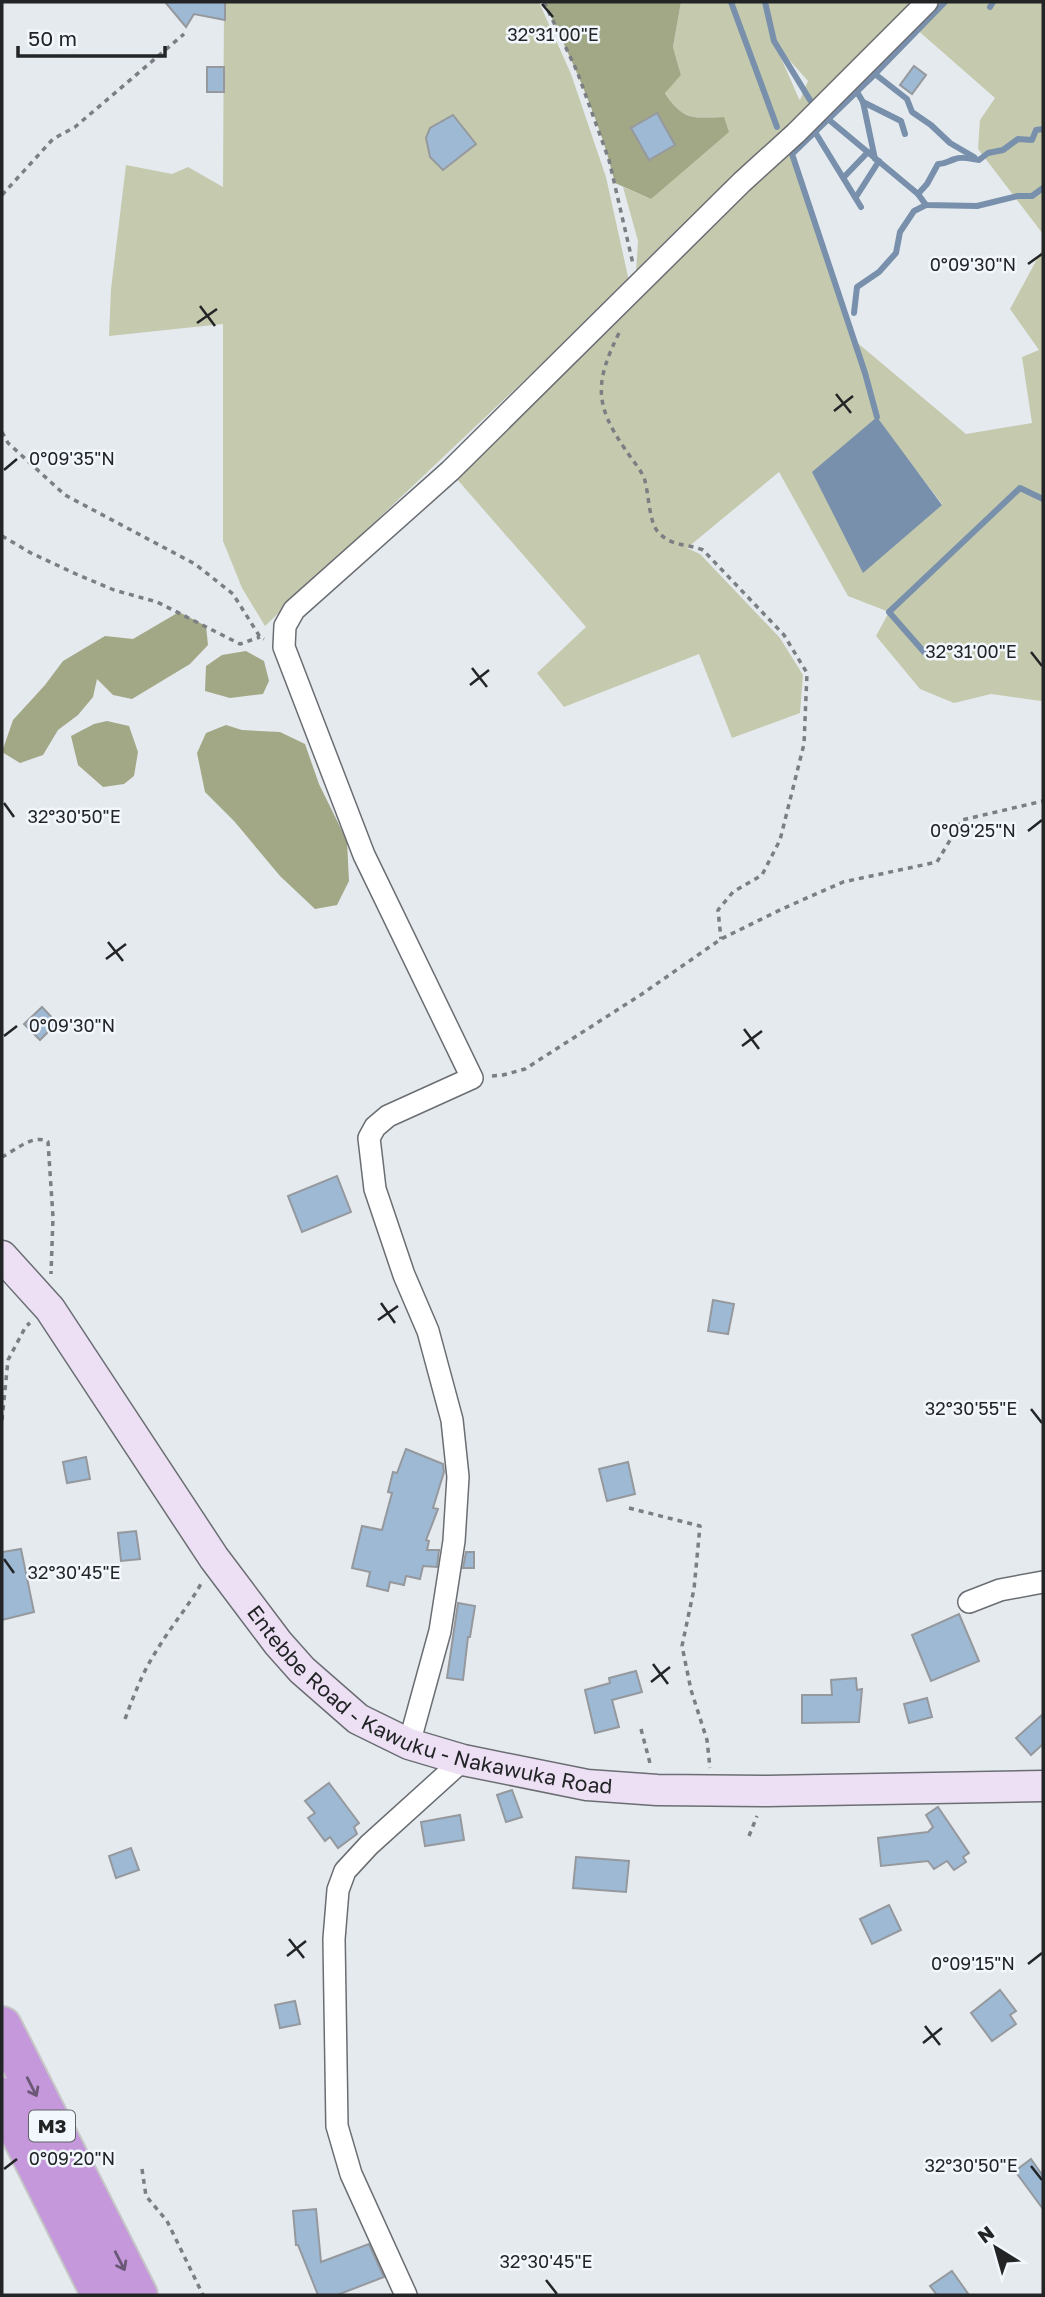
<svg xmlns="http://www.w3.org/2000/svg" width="1045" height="2297" viewBox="0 0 1045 2297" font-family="'Golos Text',sans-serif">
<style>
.green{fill:#c5caae;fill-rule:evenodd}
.forest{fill:#a2a885}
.water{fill:#7890ab}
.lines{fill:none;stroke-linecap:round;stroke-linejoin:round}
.stream{stroke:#7890ab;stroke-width:6}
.building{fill:#9eb9d4;stroke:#95999e;stroke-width:2}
.street-casing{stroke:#6a6e73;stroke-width:24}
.secondary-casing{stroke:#6a6e73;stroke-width:33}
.highway-casing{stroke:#c6c6c7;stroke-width:42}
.path{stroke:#7b7e82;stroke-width:3.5;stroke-dasharray:5 5;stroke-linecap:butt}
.street{stroke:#fff;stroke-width:21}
.secondary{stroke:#ede0f4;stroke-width:30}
.highway{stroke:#c498db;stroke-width:38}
.oneway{stroke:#6b5877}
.ticks{fill:none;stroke:#222426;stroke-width:2.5}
.labels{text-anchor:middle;stroke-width:5;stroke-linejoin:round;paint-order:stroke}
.shield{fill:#f2f7fd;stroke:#606366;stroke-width:2}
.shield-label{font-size:19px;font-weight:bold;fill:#222426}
.street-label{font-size:21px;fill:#222426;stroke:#f2f7fd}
.ticks-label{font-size:18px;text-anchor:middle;fill:#222426;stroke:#f2f7fd;stroke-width:5;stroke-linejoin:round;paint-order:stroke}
</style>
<rect width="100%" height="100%" fill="#e5eaef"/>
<g class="green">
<polygon points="224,2 539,2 571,74 606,177 629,281 265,626 242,588 223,541 223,324 109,336 111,289 126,165 172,174 188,167 223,187"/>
<path d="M681,2H916L848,70L636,273L638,241L623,187L651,199L724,117C693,118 682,121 665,92L681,75L673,47ZM775,44L808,81L800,100L799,99Z"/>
<polygon points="945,2 1043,2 1043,234 978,149 980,120 995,98 914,27"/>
<path d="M789,151L854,340L966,434L1032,423L1022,357L1039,350L1010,309L1043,248V700L1041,701L991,694L954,703L920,689L876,636L889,612L848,596L779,472L687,548L700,554L780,638L803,675L800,713L732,738L699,654L564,707L537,673L586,627L456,478L724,212ZM876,418L942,504L862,572Z"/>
</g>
<g class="forest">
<path d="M544,2H681L673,47L681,75L665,93C683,121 693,118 724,117L729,132L651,199L615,183C600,120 572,60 544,2Z"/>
<polygon points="179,612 206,626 208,645 190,664 132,699 113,695 97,679 93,697 78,715 58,730 43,755 20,763 2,752 13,720 45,685 63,661 105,636 133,639"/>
<polygon points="246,651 264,661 269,681 263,694 230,698 205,691 206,666 222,655"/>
<polygon points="107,721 129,726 138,752 134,776 124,784 103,787 78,765 71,736 94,724"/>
<polygon points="226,725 242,730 280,732 305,744 319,784 347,841 349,881 337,905 315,909 280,876 234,821 205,792 197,753 206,733"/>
</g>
<polygon class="water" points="877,417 942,505 863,573 812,472"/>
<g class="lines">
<g class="stream">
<polyline points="731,2 777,127"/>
<polyline points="765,2 774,41 810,100"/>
<polyline points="990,7 993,2"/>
<polyline points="875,74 907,99 912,112 931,125 950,143 974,157"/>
<polyline points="857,92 863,102 875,159"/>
<polyline points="863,102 901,121 905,134"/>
<polyline points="828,119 918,194"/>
<path d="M1043,129L1036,130L1032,140L1018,139L1003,150L988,153L979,160C971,159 962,156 955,159C948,161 945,164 938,164L927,184L918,194L926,205L977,206L1018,196H1032L1043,188"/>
<polyline points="815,132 861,207"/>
<polyline points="844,177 868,152"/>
<polyline points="856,197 879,161"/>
<polyline points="854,313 857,287 879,272 896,253 900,232 914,211 926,205"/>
<polyline points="877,417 865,373 792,154 875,74 945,2"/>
<polyline points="924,652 889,612 1020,488 1043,499"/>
</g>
</g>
<g class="building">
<polygon points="165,2 225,2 225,20 194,14 186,27"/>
<polygon points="914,66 926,75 912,94 900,85"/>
<rect x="207" y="67" width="17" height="25"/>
<polygon points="657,113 675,145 649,160 631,128"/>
<polygon points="453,115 476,144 443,170 430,157 426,138 430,128"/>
<polygon points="42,1007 57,1023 40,1040 24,1024"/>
<polygon points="337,1176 351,1212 302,1232 288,1196"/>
<polygon points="713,1300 734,1304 728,1334 708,1331"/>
<polygon points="406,1449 443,1464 444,1472 433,1508 438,1509 426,1540 429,1541 427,1550 439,1550 437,1567 423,1566 420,1579 406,1576 404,1585 390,1582 388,1591 367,1586 370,1572 352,1568 362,1526 382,1530 392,1493 388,1492 393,1472 397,1473"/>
<polygon points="86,1457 90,1479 67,1483 63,1462"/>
<polygon points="628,1462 635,1494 607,1501 599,1469"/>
<polygon points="136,1531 140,1559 121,1561 118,1533"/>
<polygon points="21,1549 34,1612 2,1620 2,1552"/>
<polygon points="466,1552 474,1552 474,1568 463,1568"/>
<polygon points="458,1603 475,1606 470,1637 468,1637 463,1680 447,1678"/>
<polygon points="959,1614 979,1661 931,1681 912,1635"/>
<polygon points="636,1671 642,1692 612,1700 619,1727 595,1733 585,1690 610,1683 609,1678"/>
<polygon points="856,1678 857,1690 862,1689 859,1722 802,1723 802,1695 832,1695 831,1680"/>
<polygon points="927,1698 932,1717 909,1723 904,1704"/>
<polygon points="1043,1714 1043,1744 1031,1755 1016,1738"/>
<polygon points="329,1783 359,1823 354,1827 357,1834 338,1848 330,1837 325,1841 308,1818 315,1813 305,1801"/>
<polygon points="512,1790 522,1817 506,1822 497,1795"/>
<polygon points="938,1807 969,1853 963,1857 966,1862 954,1870 947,1861 934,1869 928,1861 881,1866 878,1838 928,1832 933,1827 926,1815"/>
<polygon points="460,1815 464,1840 425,1846 421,1822"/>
<polygon points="131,1848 139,1870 116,1878 109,1856"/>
<polygon points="576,1857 629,1861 626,1892 573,1888"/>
<polygon points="889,1905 901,1930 872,1944 860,1919"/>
<polygon points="1000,1990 1016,2011 1010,2015 1016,2024 992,2041 971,2013"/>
<polygon points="295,2001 300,2024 280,2028 275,2005"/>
<polygon points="1031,2159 1043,2176 1043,2209 1015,2171"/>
<polygon points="316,2209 321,2262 369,2244 384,2277 337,2295 318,2295 298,2245 296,2245 293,2211"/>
<polygon points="952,2271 969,2295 937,2295 930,2286"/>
</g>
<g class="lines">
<defs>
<g id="street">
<polyline points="969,1602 1000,1590 1043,1582"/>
<polyline points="409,1744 440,1631 454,1541 458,1477 452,1420 428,1331 404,1275 375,1189 369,1138 375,1127 388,1116 472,1078 364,855 284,647 285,626 294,610 450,471 742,182 796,133 927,2"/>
<polyline points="406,2295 351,2174 337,2126 334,1939 338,1890 345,1871 369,1845 463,1760"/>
</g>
<g id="secondary">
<path id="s1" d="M2,1256L50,1309L214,1558L278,1643L302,1670L358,1719L409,1744L463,1760L587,1785L657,1790L767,1791L1043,1786"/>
</g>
<g id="highway">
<polyline points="2,2026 138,2295"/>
<polyline points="2,2097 101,2295"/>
</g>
</defs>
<use href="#street" class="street-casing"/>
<use href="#secondary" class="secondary-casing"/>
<use href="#highway" class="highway-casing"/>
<g class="path">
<polyline points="544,2 577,71 609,160 633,264"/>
<polyline points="2,195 53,139 75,127 184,34"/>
<path d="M619,333C595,382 594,404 625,449C631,459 642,470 645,481C649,495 649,524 659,533C673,547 685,543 703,550L784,635L807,673L804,744L780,840L762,875L733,892L718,910L721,939"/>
<polyline points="2,432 8,443 65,495 195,564 233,594 260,637 264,639"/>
<polyline points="2,536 31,553 76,574 114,590 157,602 240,644 260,637"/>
<polyline points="492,1076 503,1075 525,1069 642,994 721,939 782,909 843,882 937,862 962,820 1043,801"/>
<path d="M2,1157C16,1150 34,1133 48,1142L53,1217L51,1274"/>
<polyline points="2,1420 8,1360 26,1326 30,1323"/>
<polyline points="629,1508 700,1526 694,1589 682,1646 691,1690 707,1740 710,1768"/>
<path d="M125,1719C134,1695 143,1671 157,1650C171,1626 189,1606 202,1582"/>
<polyline points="641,1729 651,1767"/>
<polyline points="749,1836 757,1816"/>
<polyline points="142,2169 146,2196 167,2221 203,2295"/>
</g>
<use href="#street" class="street"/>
<use href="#secondary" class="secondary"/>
<use href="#highway" class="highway"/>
</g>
<defs><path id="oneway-shaft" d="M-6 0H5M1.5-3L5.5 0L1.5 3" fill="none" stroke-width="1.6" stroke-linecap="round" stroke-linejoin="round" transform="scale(1.75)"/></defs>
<g class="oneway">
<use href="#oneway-shaft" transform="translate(32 2087) rotate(63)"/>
<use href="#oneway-shaft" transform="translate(120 2261) rotate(63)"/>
</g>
<path class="ticks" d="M542,4L553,17M1028,264L1042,254M200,306L215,326M197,323L217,309M836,394L851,413M834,411L853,396M4,470L17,459M1031,652L1042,666M472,668L487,687M470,685L489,670M4,803L14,817M1028,831L1042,820M108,942L123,961M106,959L126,944M744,1029L759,1049M4,1036L17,1026M742,1046L762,1031M381,1303L395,1323M378,1320L398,1306M1031,1409L1042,1423M4,1559L14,1573M653,1664L668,1684M651,1682L670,1667M289,1939L304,1958M287,1956L306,1941M1028,1964L1042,1953M925,2026L940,2045M923,2043L942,2028M1031,2166L1042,2180M4,2169L17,2159M546,2280L557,2294"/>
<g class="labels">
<rect class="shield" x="29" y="2110.5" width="46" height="31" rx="5"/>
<g class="shield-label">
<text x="52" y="2133">M3</text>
</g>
<g class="street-label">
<text dy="7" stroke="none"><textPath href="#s1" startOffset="642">Entebbe Road - Kawuku - Nakawuka Road</textPath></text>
</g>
</g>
<g class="ticks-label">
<text x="553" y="41">32°31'00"E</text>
<text x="973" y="271">0°09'30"N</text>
<text x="72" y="465">0°09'35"N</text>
<text x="971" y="658">32°31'00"E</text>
<text x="74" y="823">32°30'50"E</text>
<text x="973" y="837">0°09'25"N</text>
<text x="72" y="1032">0°09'30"N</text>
<text x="971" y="1415">32°30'55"E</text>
<text x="74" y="1579">32°30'45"E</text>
<text x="973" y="1970">0°09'15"N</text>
<text x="72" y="2165">0°09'20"N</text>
<text x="971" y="2172">32°30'50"E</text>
<text x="546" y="2268">32°30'45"E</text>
</g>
<rect width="1045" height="2297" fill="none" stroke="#222426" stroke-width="7"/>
<g transform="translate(996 2248) rotate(323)" stroke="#f2f7fd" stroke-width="5" paint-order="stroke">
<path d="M0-5L12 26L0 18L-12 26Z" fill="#222426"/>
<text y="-10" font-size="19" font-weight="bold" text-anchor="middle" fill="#222426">N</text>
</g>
<path d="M18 46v10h147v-10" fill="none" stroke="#222426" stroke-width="3.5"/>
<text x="28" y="46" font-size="21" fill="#222426" stroke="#f2f7fd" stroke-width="5" paint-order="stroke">50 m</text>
</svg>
